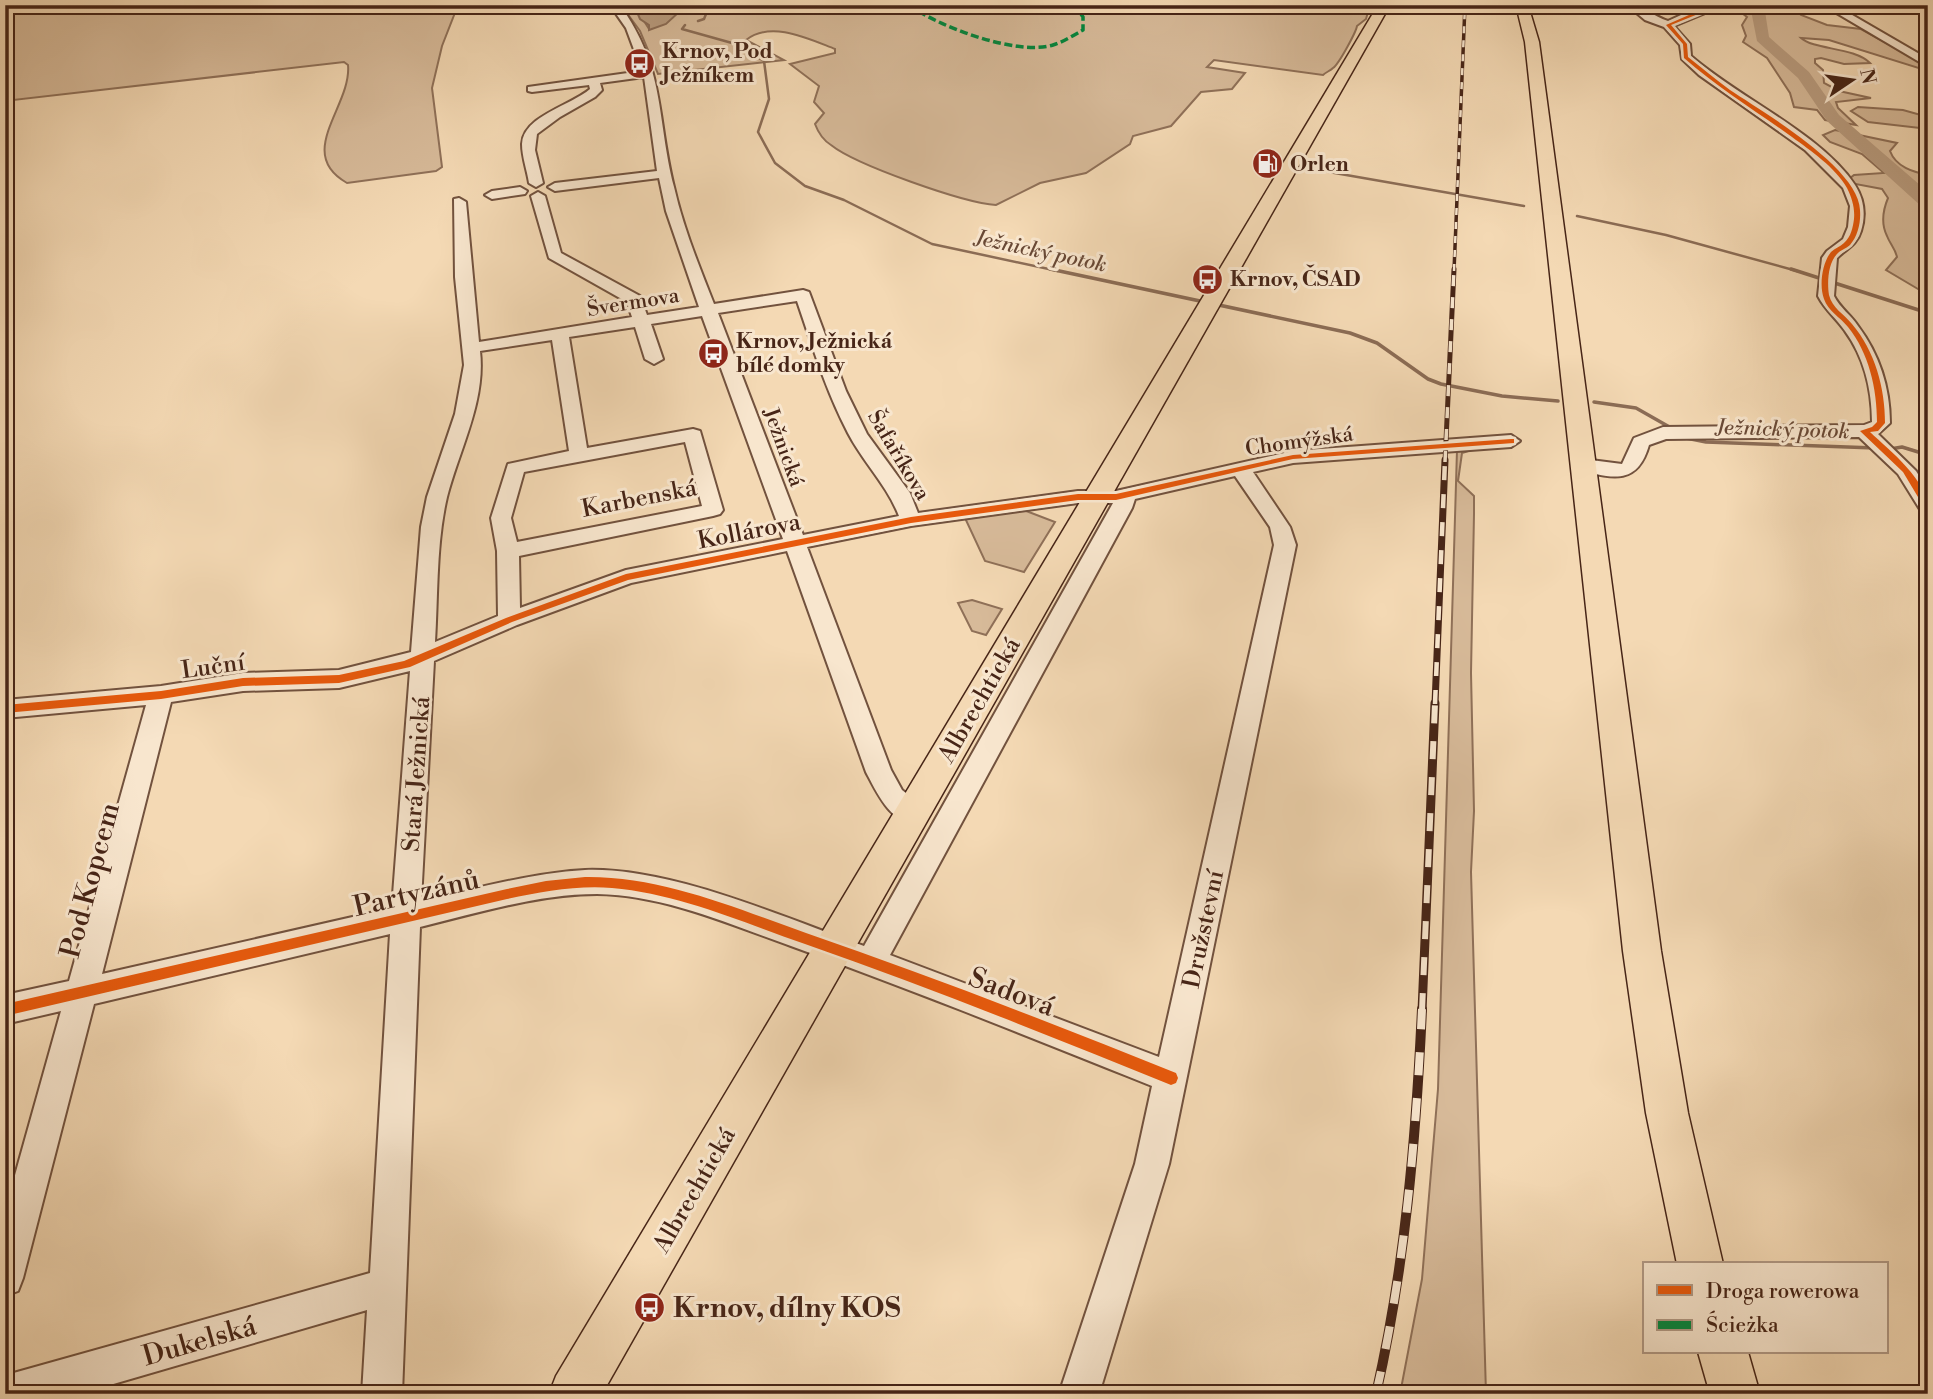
<svg xmlns="http://www.w3.org/2000/svg" width="1933" height="1399" viewBox="0 0 1933 1399" font-family="'Libre Bodoni',serif">
<style>
.green{fill:#d7ba99;stroke:#8f7058;stroke-width:2}
.water{fill:#b99c7f;stroke:#8b6c55;stroke-width:2}
.lines{fill:none;stroke-linecap:round;stroke-linejoin:round}
.stream-far1{stroke:#8b6c55;stroke-width:2.5}
.stream{stroke:#8b6c55;stroke-width:3.5}
.river{fill:#b99c7f;fill-rule:evenodd}
.minor-casing{stroke:#72523e;stroke-width:4}
.major-casing{stroke:#472517;stroke-width:3}
.minor{fill:#f8e6ce;fill-rule:evenodd}
.major{fill:#f4d9b4;fill-rule:evenodd}
.rail-far4-casing{stroke:#472517;stroke-width:3.5}
.rail-far3-casing{stroke:#472517;stroke-width:5}
.rail-far2-casing{stroke:#472517;stroke-width:7}
.rail-far1-casing{stroke:#472517;stroke-width:9}
.rail-casing{stroke:#472517;stroke-width:10}
.rail-far4{stroke:#f8e6ce;stroke-width:2.5;stroke-dasharray:7;stroke-linecap:butt}
.rail-far3{stroke:#f8e6ce;stroke-width:3.5;stroke-dasharray:11;stroke-linecap:butt}
.rail-far2{stroke:#f8e6ce;stroke-width:4.5;stroke-dasharray:14;stroke-linecap:butt}
.rail-far1{stroke:#f8e6ce;stroke-width:6;stroke-dasharray:18;stroke-linecap:butt}
.rail{stroke:#f8e6ce;stroke-width:8;stroke-dasharray:23;stroke-linecap:butt}
.quiet{stroke:#00873e;stroke-width:3.5;stroke-dasharray:8 3.5;stroke-linecap:butt}
.cycleway-casing{stroke:#f8e6ce;stroke-width:5}
.cycleway{fill:#e8590c;fill-rule:evenodd}
.labels{text-anchor:middle;stroke-width:6;stroke-linejoin:round;paint-order:stroke}
.far-poi-label{font-size:21px;font-weight:bold;fill:#472517;stroke:#f8e6ce;text-anchor:start}
.far-water-label{font-size:21px;font-style:italic;fill:#694936;stroke:#f8e6ce}
.far-street-label{font-size:21px;fill:#472517;stroke:#f8e6ce}
.street-label{font-size:24px;fill:#472517;stroke:#f8e6ce}
.near-street-label{font-size:28px;fill:#472517;stroke:#f8e6ce}
.near-poi-label{font-size:28px;font-weight:bold;fill:#472517;stroke:#f8e6ce;text-anchor:start}
</style>
<rect width="100%" height="100%" fill="#f4d9b4"/>
<filter id="stains"><feTurbulence type="fractalNoise" baseFrequency=".00286" numOctaves="4"/><feColorMatrix values="0 0 0 0 .2 0 0 0 0 .09 0 0 0 0 .02 0 0 0 .5 -.17"/></filter>
<radialGradient id="worn" r=".72"><stop offset=".6" stop-color="#630" stop-opacity="0"/><stop offset="1" stop-color="#630" stop-opacity=".3"/></radialGradient>
<g class="green">
<path d="M5,5H458L442,46L432,88L442,167L436,171L347,183C294,153 352,106 348,65L344,62L5,101Z"/>
<path d="M621,5H634L649,29L679,11L666,5H1370L1366,19L1357,26C1356,32 1339,64 1333,68C1330,71 1326,72 1323,75L1214,60L1207,67L1245,73L1232,89L1201,92L1171,126L1133,136L1130,144L1086,173L1040,183L996,205C964,203 856,165 831,145C823,140 818,132 815,124L824,113L814,102L819,86L790,64L835,53V49C809,39 771,20 746,40L784,60L658,74L640,31Z"/>
<path d="M1744,5H1790L1801,15L1827,25L1861,29L1928,66V71L1829,40L1801,38C1814,50 1854,47 1870,63L1844,64L1821,58L1815,59V63L1823,70L1824,83L1839,91L1871,98L1836,102L1838,108L1856,125L1825,120L1817,110L1794,107L1790,93L1767,58L1743,42L1746,36L1742,25L1747,17L1738,10Z"/>
<polygon points="1858,107 1903,110 1928,117 1928,126 1920,128 1868,122 1851,111"/>
<path d="M1835,130L1897,143L1890,151C1896,167 1913,172 1928,175V286L1918,289L1886,270L1897,257C1895,248 1890,244 1887,236C1881,224 1883,210 1888,198L1882,189L1850,183L1849,179L1854,175L1884,173L1862,154L1830,142L1823,135Z"/>
<polygon points="1475,449 1462,453 1458,481 1474,496 1474,514 1471,673 1474,811 1471,872 1486,1394 1400,1394 1422,1279 1438,1089 1457,450"/>
<polygon points="1021,509 1055,522 1024,572 985,561 965,518"/>
<polygon points="972,600 1002,609 986,635 972,631 958,603"/>
</g>
<polygon class="water" points="634,5 666,5 680,11 666,24 649,30 649,25 640,19"/>
<g class="lines">
<g class="stream-far1">
<polyline points="677,5 706,14 704,19 698,21"/>
<polyline points="685,25 682,29 732,43 764,61 769,99 758,132 775,163 805,186 844,200 932,244 1058,271"/>
<polyline points="1306,168 1524,206"/>
<polyline points="1577,216 1666,235 1797,271"/>
</g>
<g class="stream">
<polyline points="1050,269 1350,333 1377,343 1428,379 1441,384 1502,396 1558,401"/>
<polyline points="1791,269 1928,313"/>
<polyline points="1594,402 1636,408 1673,429"/>
<polyline points="1686,438 1706,442 1875,448"/>
<polyline points="1890,449 1902,447 1928,455"/>
</g>
<polygon class="river" points="1750,5 1764,5 1769,37 1809,72 1839,115 1928,192 1928,208 1921,206 1827,121 1798,78 1757,41"/>
<defs>
<g id="minor">
<path d="M610,5H620C666,70 656,115 674,187C683,227 699,266 714,304L803,290L809,292L846,391L867,434L910,493L918,513L1078,491H1116L1293,451L1511,435L1520,441L1511,447L1293,463L1253,472L1290,527L1296,545L1169,1164L1099,1394H1059L1135,1164L1152,1086C1032,1038 913,990 791,946C729,924 664,895 597,894C538,894 478,913 420,927L402,1394H362L367,1310L79,1394H5V1376L10,1374L370,1273L390,934L94,1004L23,1278L18,1291L5,1296V1211L61,1011L5,1024V995L69,981L146,705L5,718V700L161,686L243,673L339,670L411,652L421,527L427,497L455,414L464,365L455,277L454,199L459,198L466,202L479,342L632,317L627,302L549,258L531,196L538,192L545,196L561,253L640,296L647,315L699,307L666,211L659,178L555,191L548,187L555,183L657,171L644,77L600,83L602,90L595,97L560,117L537,134L535,150L543,183L536,187L529,183C527,170 522,157 522,144C523,116 572,105 590,89L589,85L532,92L528,91V87L642,71L626,28ZM797,301C812,345 826,391 848,433C863,462 887,485 899,516L803,535L718,313ZM702,316L783,539L626,570L520,608L519,556L713,516L720,514L723,510L700,431L693,429L587,448L569,337L635,327L645,359L654,364L663,359L651,324ZM552,340L569,451L508,464L491,518L497,551L498,616L435,642C438,595 436,544 447,497C459,450 486,401 480,351ZM685,442L702,506L517,542L511,518L524,472ZM1235,476L1270,527L1274,545L1159,1057L890,955L1132,508L1135,499ZM1078,503H1113L864,946C783,917 670,867 585,870C530,873 475,889 421,901L434,661L517,625L631,583L787,551L866,772C877,793 894,831 923,822L926,814L923,806L902,790L891,770L807,547L911,526ZM410,671L392,908L102,974L171,702L243,691L339,688Z"/>
<path d="M1627,5C1642,5 1653,16 1668,21L1703,5H1713L1710,11L1674,26L1690,44L1691,56C1739,98 1820,133 1855,185C1864,199 1866,215 1861,231C1857,245 1846,249 1837,258L1834,296C1840,308 1851,315 1858,326C1879,354 1890,387 1890,423L1878,434L1916,471L1928,490V513L1921,511L1898,474L1859,437L1666,439L1649,445C1637,487 1611,478 1576,469L1573,465L1583,459L1622,464L1634,438L1663,427L1864,425L1872,422C1872,390 1864,357 1845,331C1837,319 1825,310 1818,296L1822,258L1827,251L1843,239L1848,227L1850,206L1843,188L1805,150L1699,75L1682,59L1680,45L1664,27L1645,20Z"/>
<polygon points="1823,5 1835,5 1928,59 1928,67"/>
<polygon points="520,187 527,191 525,194 492,199 485,195 492,191"/>
</g>
<g id="major">
<polygon points="1378,5 1390,5 602,1394 549,1394 556,1376"/>
<polygon points="1516,5 1528,5 1539,42 1661,951 1688,1113 1723,1264 1677,1264 1646,1113 1623,951 1525,42"/>
<polygon points="1698,1352 1748,1352 1760,1394 1710,1394"/>
</g>
</defs>
<use href="#minor" class="minor-casing"/>
<use href="#major" class="major-casing"/>
<use href="#minor" class="minor"/>
<use href="#major" class="major"/>
<defs>
<polyline id="rail-far4" points="1454,271 1465,5"/>
<polyline id="rail-far3" points="1445,462 1454,269"/>
<polyline id="rail-far2" points="1435,704 1445,460"/>
<polyline id="rail-far1" points="1422,1011 1435,703"/>
<path id="rail" d="M1376,1394C1405,1267 1416,1139 1422,1009"/>
</defs>
<use href="#rail-far4" class="rail-far4-casing"/>
<use href="#rail-far3" class="rail-far3-casing"/>
<use href="#rail-far2" class="rail-far2-casing"/>
<use href="#rail-far1" class="rail-far1-casing"/>
<use href="#rail" class="rail-casing"/>
<use href="#rail-far4" class="rail-far4"/>
<use href="#rail-far3" class="rail-far3"/>
<use href="#rail-far2" class="rail-far2"/>
<use href="#rail-far1" class="rail-far1"/>
<use href="#rail" class="rail"/>
<path class="quiet" d="M909,5C939,27 1017,56 1053,45C1063,42 1074,35 1083,30V17L1075,5"/>
<defs>
<g id="cycleway">
<path d="M1706,5H1710L1708,10L1671,25L1687,44L1688,57C1702,68 1715,79 1730,90C1763,112 1859,168 1860,210C1861,222 1858,236 1850,245C1846,249 1840,250 1837,254C1828,263 1827,283 1829,295C1832,308 1844,314 1852,324C1875,351 1885,388 1885,423L1878,431L1870,432C1890,451 1928,480 1928,510L1924,507L1903,472L1860,431L1872,427L1877,422C1877,389 1869,353 1848,327C1840,317 1828,311 1824,299C1819,286 1822,263 1831,252C1835,248 1840,247 1844,243C1851,237 1853,227 1854,219C1855,208 1852,198 1847,188C1835,167 1811,151 1792,137C1756,111 1718,88 1684,58L1683,44L1666,25L1705,8Z"/>
<polygon points="1511,439 1514,439 1514,443 1293,459 1116,500 1078,500 911,523 628,580 512,622 410,667 339,683 243,686 161,699 5,713 5,705 161,691 243,678 339,675 404,661 506,618 626,574 911,517 1078,494 1116,494 1293,455"/>
<path d="M585,877C662,876 735,908 806,933C931,976 1054,1024 1176,1073L1178,1078L1176,1083L1171,1085C1050,1036 928,987 805,944C742,922 679,894 612,888C577,885 541,892 507,899L5,1016V1004L507,889L546,881Z"/>
</g>
</defs>
<use href="#cycleway" class="cycleway-casing"/>
<use href="#cycleway" class="cycleway"/>
</g>
<defs>
<symbol id="bus-disc" viewBox="-11 -11 22 22"><circle r="9.5" fill="#8f2418" stroke="#f8e6ce"/><path d="M-5-6H5V4H4V6H2V4H-2V6H-4V4H-5ZM-3.5-4V0h7V-4ZM-3.5 1.2v1.5H-2V1.2ZM2 1.2v1.5H3.5V1.2Z" fill="#fff"/></symbol>
<symbol id="fuel-disc" viewBox="-11 -11 22 22"><circle r="9.5" fill="#8f2418" stroke="#f8e6ce"/><path d="M-5.5-6h7V0h2V4h1.3V-2.5L3-4.5l.8-.8L6-3V5H2.5V1h-1V6h-7ZM-4.2-4.7v3.2H.2V-4.7Z" fill="#fff"/></symbol>
</defs>
<g fill-rule="evenodd">
<use href="#bus-disc" x="622" y="46" width="35" height="35"/>
<use href="#fuel-disc" x="1250" y="146" width="35" height="35"/>
<use href="#bus-disc" x="1190" y="262" width="35" height="35"/>
<use href="#bus-disc" x="696" y="336" width="35" height="35"/>
<use href="#bus-disc" x="632" y="1290" width="35" height="35"/>
</g>
<g class="labels">
<g class="far-poi-label">
<text x="662" y="58">Krnov, Pod<tspan x="662" dy="24">Ježníkem</tspan></text>
<text x="1290" y="171">Orlen</text>
<text x="1230" y="286">Krnov, ČSAD</text>
<text x="736" y="348">Krnov, Ježnická<tspan x="736" dy="24">bílé domky</tspan></text>
</g>
<g class="far-water-label">
<text transform="translate(1041 251) rotate(12)" y="7">Ježnický potok</text>
<text transform="translate(1783 429) rotate(2)" y="7">Ježnický potok</text>
</g>
<g class="far-street-label">
<text transform="translate(633 302) rotate(-9)" y="7">Švermova</text>
<text transform="translate(1299 441) rotate(-8)" y="7">Chomýžská</text>
<text transform="translate(784 447) rotate(70)" y="7">Ježnická</text>
<text transform="translate(899 455) rotate(59)" y="7">Šafaříkova</text>
</g>
<g class="street-label">
<text transform="translate(639 498) rotate(-11)" y="8">Karbenská</text>
<text transform="translate(749 531) rotate(-11)" y="8">Kollárova</text>
<text transform="translate(213 666) rotate(-8)" y="8">Luční</text>
<text transform="translate(979 700) rotate(-60)" y="8">Albrechtická</text>
<text transform="translate(416 774) rotate(-86)" y="8">Stará Ježnická</text>
<text transform="translate(1203 929) rotate(-78)" y="8">Družstevní</text>
<text transform="translate(694 1190) rotate(-60)" y="8">Albrechtická</text>
</g>
<g class="near-street-label">
<text transform="translate(89 880) rotate(-75)" y="10">Pod Kopcem</text>
<text transform="translate(416 892) rotate(-13)" y="10">Partyzánů</text>
<text transform="translate(1012 991) rotate(21)" y="10">Sadová</text>
<text transform="translate(199 1340) rotate(-16)" y="10">Dukelská</text>
</g>
<g class="near-poi-label">
<text x="673" y="1317">Krnov, dílny KOS</text>
</g>
</g>
<rect width="1933" height="1399" fill="none" stroke="#f4d9b4" stroke-width="28"/>
<rect x="7" y="7" width="1919" height="1385" fill="none" stroke="#472517" stroke-width="3.5"/>
<rect x="14" y="14" width="1905" height="1371" fill="none" stroke="#472517" stroke-width="2"/>
<rect x="1643" y="1262" width="245" height="91" fill="#f8e6ce" stroke="#b19985" stroke-width="2"/>
<rect x="1657" y="1285" width="35" height="10" fill="#e8590c" stroke="#b19985" stroke-width="2"/>
<text x="1706" y="1298" font-size="21" fill="#472517">Droga rowerowa</text>
<rect x="1657" y="1320" width="35" height="10" fill="#00873e" stroke="#b19985" stroke-width="2"/>
<text x="1706" y="1332" font-size="21" fill="#472517">Ścieżka</text>
<g transform="translate(1852 80) rotate(77)" stroke="#f8e6ce" stroke-width="5" paint-order="stroke">
<path d="M0-5L12 26L0 18L-12 26Z" fill="#472517"/>
<text y="-10" font-size="19" font-weight="bold" text-anchor="middle" fill="#472517">N</text>
</g>
<rect width="100%" height="100%" filter="url(#stains)"/>
<rect width="100%" height="100%" fill="url(#worn)"/>
</svg>
